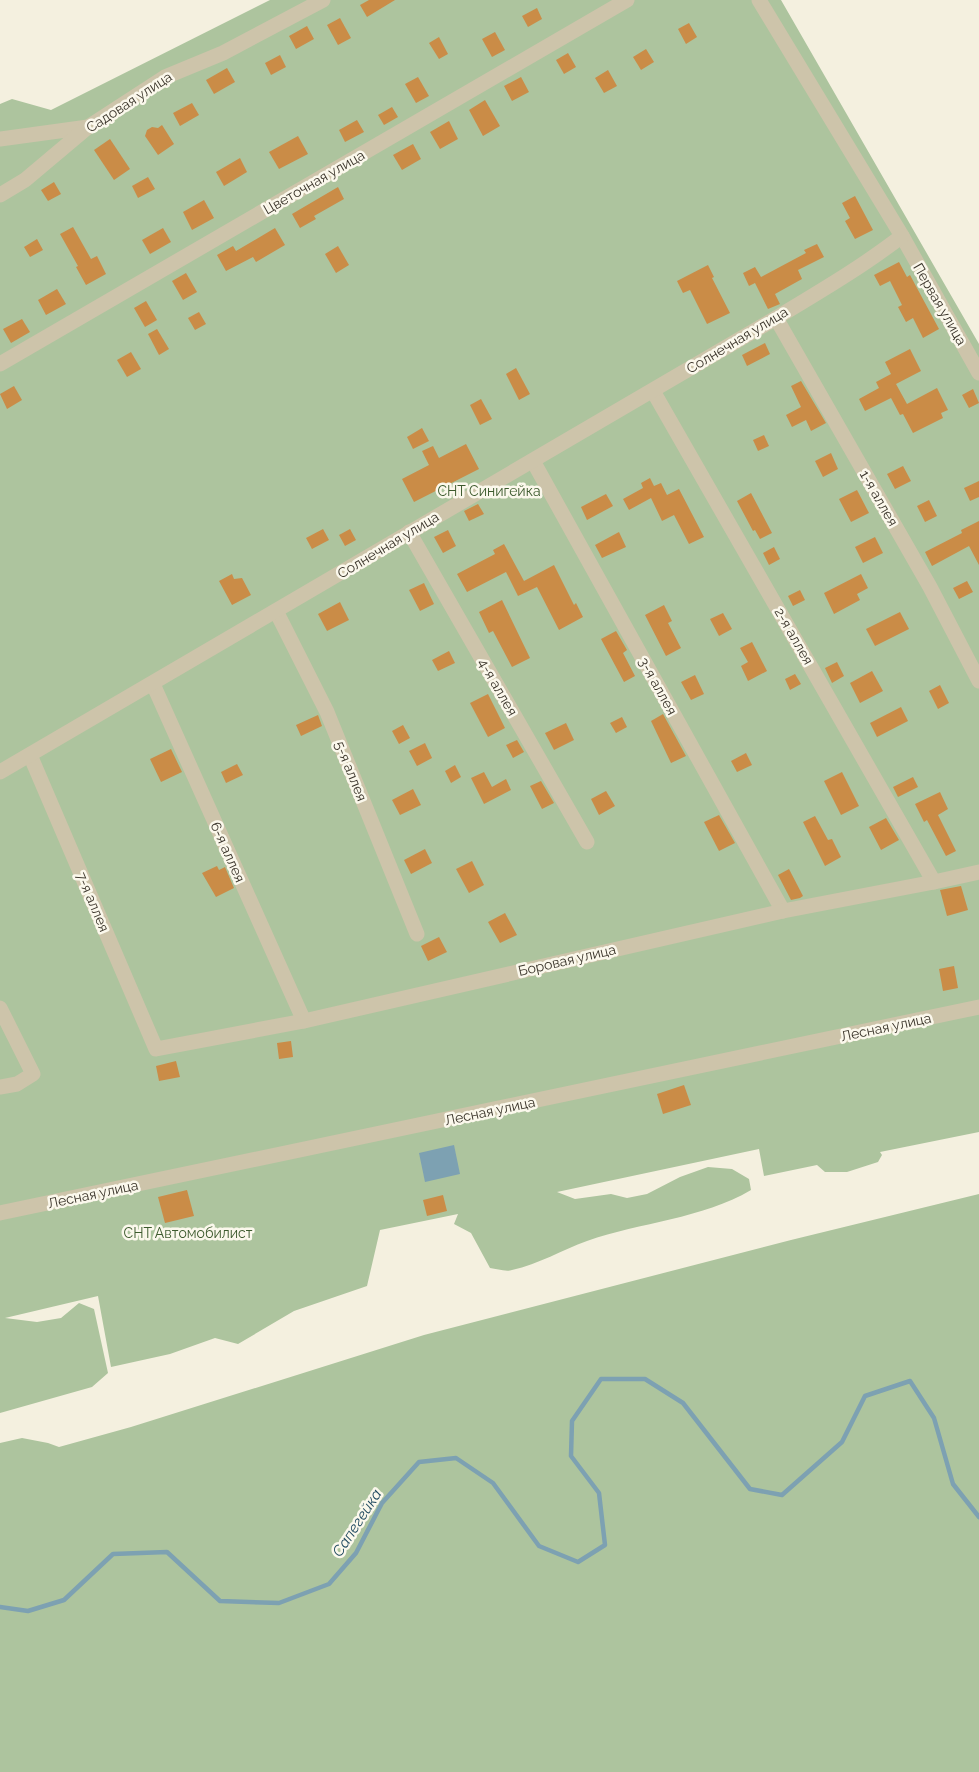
<svg xmlns="http://www.w3.org/2000/svg" width="979" height="1772" viewBox="0 0 979 1772" font-family="Raleway,sans-serif">
<style>
.green{fill:#adc49e}
.water{fill:#7da1b2}
.lines{fill:none;stroke-linecap:round;stroke-linejoin:round}
.stream{stroke:#7da1b2;stroke-width:4.5}
.building{fill:#ca8c47}
.minor{stroke:#cdc4aa;stroke-width:15}
.labels{text-anchor:middle;stroke-width:5;stroke-linejoin:round;paint-order:stroke}
.street-label{font-size:14px;fill:#3a342a;stroke:#fbf8ec}
.park-label{font-size:14px;fill:#3c5a2d;stroke:#fbf8ec}
.water-label{font-size:15px;font-style:italic;fill:#1d475e;stroke:#fbf8ec}
</style>
<rect width="100%" height="100%" fill="#f4f0df"/>
<g class="green">
<path d="M270,0H781L979,344V1132L880,1152L882,1155L878,1162L847,1172H825L817,1165L764,1176L759,1149L557,1192L575,1199L611,1194L627,1198L647,1194L680,1177L708,1167L732,1169L749,1179L751,1190C702,1219 641,1222 587,1241C562,1250 539,1264 512,1270C506,1272 497,1269 490,1268L471,1233L454,1224L458,1214L380,1230L367,1286L294,1311L238,1344L215,1338L170,1354L111,1367L98,1296L5,1318L37,1322L61,1318L79,1303L94,1309L108,1373L92,1387L0,1413V104L12,99L51,110Z"/>
<polygon points="979,1194 979,1772 0,1772 0,1443 22,1438 48,1443 59,1447 131,1427 424,1335 791,1240"/>
</g>
<polygon class="water" points="454,1145 460,1174 425,1182 419,1153"/>
<g class="lines">
<polyline class="stream" points="0,1607 28,1611 64,1600 113,1554 167,1552 220,1601 279,1603 329,1584 356,1553 382,1503 419,1462 456,1458 493,1483 539,1546 578,1562 605,1545 599,1493 571,1456 572,1421 601,1379 645,1379 683,1403 750,1489 782,1495 842,1442 865,1396 910,1381 934,1418 953,1484 979,1517"/>
</g>
<g class="building">
<polygon points="369,0 395,0 367,17 360,5"/>
<polygon points="537,8 542,19 528,27 522,16"/>
<polygon points="340,18 351,38 338,45 327,25"/>
<polygon points="689,23 697,37 686,44 678,29"/>
<polygon points="307,26 314,39 296,49 289,36"/>
<polygon points="495,32 505,50 492,57 482,39"/>
<polygon points="439,37 448,54 439,59 429,43"/>
<polygon points="646,49 654,62 641,70 633,57"/>
<polygon points="568,53 576,67 564,74 556,60"/>
<polygon points="280,55 286,67 271,75 265,63"/>
<polygon points="227,68 235,82 214,94 206,80"/>
<polygon points="608,70 617,86 604,93 595,78"/>
<polygon points="418,77 429,96 416,103 405,84"/>
<polygon points="521,77 529,92 512,101 504,86"/>
<polygon points="485,100 500,126 483,136 469,110"/>
<polygon points="192,103 199,115 180,126 173,113"/>
<polygon points="392,107 398,117 384,125 378,115"/>
<polygon points="357,120 364,132 345,142 339,130"/>
<polygon points="449,121 458,139 440,149 430,132"/>
<polygon points="162,125 174,144 158,155 145,136 147,130 152,127 158,128"/>
<polygon points="298,136 308,154 279,169 269,152"/>
<polygon points="110,139 130,169 114,180 94,150"/>
<polygon points="413,144 421,159 402,170 393,155"/>
<polygon points="240,158 247,172 224,186 216,172"/>
<polygon points="148,177 155,189 138,198 132,186"/>
<polygon points="54,182 61,194 48,201 41,190"/>
<polygon points="338,187 344,199 314,216 316,219 300,228 292,214"/>
<polygon points="855,196 873,230 855,239 845,221 850,218 842,203"/>
<polygon points="204,200 214,218 192,230 183,212"/>
<polygon points="73,227 91,259 97,256 106,274 86,285 76,267 78,266 60,234"/>
<polygon points="163,228 171,242 150,254 142,240"/>
<polygon points="275,228 285,245 256,262 253,257 226,271 217,255 233,246 236,251"/>
<polygon points="37,239 43,250 30,257 24,247"/>
<polygon points="817,244 824,257 798,270 802,279 775,294 780,304 768,309 755,283 749,286 743,273 755,267 761,277 806,253 804,250"/>
<polygon points="338,246 349,265 336,273 325,254"/>
<polygon points="899,262 907,277 910,275 939,329 923,338 913,318 906,322 898,307 902,305 890,281 880,286 874,275"/>
<polygon points="708,265 714,277 712,278 730,313 707,324 690,290 683,293 677,281"/>
<polygon points="186,273 197,292 183,300 172,281"/>
<polygon points="57,289 66,304 46,315 38,300"/>
<polygon points="146,301 157,320 145,327 134,308"/>
<polygon points="199,312 206,324 195,330 188,318"/>
<polygon points="22,319 30,332 11,343 3,329"/>
<polygon points="157,329 169,349 159,355 148,334"/>
<polygon points="765,343 770,354 747,366 742,355"/>
<polygon points="910,349 921,371 896,384 907,404 937,388 948,410 941,413 943,418 913,433 903,414 900,415 891,398 865,411 859,399 879,388 876,382 891,374 885,362"/>
<polygon points="131,352 141,369 127,377 117,360"/>
<polygon points="516,368 530,394 519,400 506,374"/>
<polygon points="801,381 826,423 811,431 806,420 792,427 786,415 801,407 791,386"/>
<polygon points="14,386 22,400 7,409 0,394"/>
<polygon points="973,389 979,403 969,408 962,395"/>
<polygon points="481,399 492,419 480,425 470,405"/>
<polygon points="422,428 429,441 413,449 407,437"/>
<polygon points="764,435 769,446 758,451 753,440"/>
<polygon points="466,444 479,469 414,502 402,479 429,465 422,451 433,446 439,458"/>
<polygon points="831,453 838,469 823,477 815,461"/>
<polygon points="903,466 911,481 895,489 887,474"/>
<polygon points="650,478 654,486 661,483 667,495 679,489 704,537 689,544 674,515 662,521 651,498 629,510 623,499 643,488 641,483"/>
<polygon points="979,481 979,497 970,501 964,488"/>
<polygon points="857,490 869,513 851,522 839,499"/>
<polygon points="751,493 772,533 760,539 755,530 753,531 737,501"/>
<polygon points="606,494 613,506 587,520 581,507"/>
<polygon points="929,500 937,516 925,522 917,506"/>
<polygon points="478,504 484,514 469,521 464,511"/>
<polygon points="979,521 979,565 969,546 932,566 925,552 962,533 961,530"/>
<polygon points="323,529 329,540 312,549 306,538"/>
<polygon points="350,529 356,540 345,546 339,535"/>
<polygon points="448,530 456,546 443,553 434,537"/>
<polygon points="619,532 626,547 602,558 595,545"/>
<polygon points="875,537 883,553 863,563 855,547"/>
<polygon points="504,544 524,581 554,565 574,605 576,603 583,617 559,630 537,587 518,596 506,572 467,592 457,574 495,554 493,550"/>
<polygon points="774,547 780,559 769,565 763,553"/>
<polygon points="232,574 234,579 242,578 251,595 232,605 219,581"/>
<polygon points="861,574 868,588 857,594 860,600 834,614 824,593"/>
<polygon points="967,581 973,592 959,599 953,588"/>
<polygon points="424,583 434,604 420,611 409,590"/>
<polygon points="800,590 805,600 793,606 788,596"/>
<polygon points="502,600 530,658 512,667 493,631 489,633 479,612"/>
<polygon points="340,602 349,620 327,631 318,614"/>
<polygon points="664,605 672,621 668,623 681,648 666,656 645,615"/>
<polygon points="900,612 909,629 875,646 866,629"/>
<polygon points="723,613 732,629 719,636 710,619"/>
<polygon points="616,631 627,650 623,653 635,676 624,682 601,639"/>
<polygon points="752,642 767,671 748,681 741,666 748,662 740,648"/>
<polygon points="449,651 455,663 438,671 432,660"/>
<polygon points="837,662 844,676 832,683 825,668"/>
<polygon points="872,671 883,691 860,703 850,683"/>
<polygon points="795,674 801,684 790,690 785,679"/>
<polygon points="695,675 704,694 691,700 681,682"/>
<polygon points="940,685 949,703 938,709 929,691"/>
<polygon points="488,694 505,728 488,737 470,703"/>
<polygon points="901,707 908,721 877,737 870,723"/>
<polygon points="663,714 686,756 671,763 651,721"/>
<polygon points="318,715 322,726 301,736 296,725"/>
<polygon points="622,717 627,727 616,733 610,723"/>
<polygon points="566,723 574,740 554,750 545,733"/>
<polygon points="403,725 410,738 399,744 392,731"/>
<polygon points="517,740 524,752 513,758 506,745"/>
<polygon points="425,743 432,758 417,766 409,751"/>
<polygon points="171,749 182,772 161,782 150,759"/>
<polygon points="746,753 752,765 737,772 731,761"/>
<polygon points="237,764 243,775 226,783 221,772"/>
<polygon points="455,765 461,777 451,783 445,771"/>
<polygon points="484,772 492,787 506,779 511,790 484,804 471,778"/>
<polygon points="842,772 859,806 841,815 824,781"/>
<polygon points="913,777 918,787 898,797 893,787"/>
<polygon points="541,781 554,803 542,809 530,786"/>
<polygon points="413,789 421,805 400,815 392,800"/>
<polygon points="606,791 615,806 599,815 591,799"/>
<polygon points="940,792 948,809 938,815 956,851 946,856 927,820 924,822 915,804"/>
<polygon points="719,815 735,843 719,851 704,822"/>
<polygon points="815,816 828,840 832,839 841,857 825,866 803,822"/>
<polygon points="886,818 899,840 881,850 869,827"/>
<polygon points="425,849 432,863 411,874 404,860"/>
<polygon points="472,861 484,885 469,893 456,869"/>
<polygon points="217,866 219,870 225,867 234,888 216,897 202,873"/>
<polygon points="789,869 803,896 800,898 791,900 778,875"/>
<polygon points="961,886 968,910 947,916 940,890"/>
<polygon points="505,913 517,935 500,943 488,922"/>
<polygon points="439,937 447,952 428,961 421,946"/>
<polygon points="954,966 958,988 943,991 939,969"/>
<polygon points="291,1041 293,1057 279,1059 277,1043"/>
<polygon points="176,1061 180,1077 159,1081 156,1066"/>
<polygon points="684,1085 691,1105 663,1114 657,1094"/>
<polygon points="187,1190 194,1216 165,1223 158,1197"/>
<polygon points="443,1195 447,1211 427,1216 423,1200"/>
</g>
<g class="lines">
<g class="minor">
<polyline points="759,0 902,236 979,373"/>
<polyline points="0,139 88,127"/>
<polyline points="0,195 25,180 88,127 165,77 223,53 323,0"/>
<polyline points="776,318 930,587 979,681"/>
<polyline points="0,364 627,0"/>
<polyline points="653,391 934,882"/>
<polyline points="533,461 783,911"/>
<polyline points="409,532 587,842"/>
<polyline points="276,611 327,712 417,934"/>
<polyline points="153,684 304,1021"/>
<polyline points="30,755 156,1049 304,1021 783,911 934,882 979,872"/>
<path d="M0,772L776,318C819,292 862,267 902,236"/>
<polyline points="0,1008 33,1074 17,1084 0,1087"/>
<polyline points="0,1213 979,1007"/>
</g>
</g>
<g class="labels">
<g class="street-label">
<text transform="translate(129 102) rotate(-33)" y="5">Садовая улица</text>
<text transform="translate(314 182) rotate(-30)" y="5">Цветочная улица</text>
<text transform="translate(940 304) rotate(60)" y="5">Первая улица</text>
<text transform="translate(737 340) rotate(-31)" y="5">Солнечная улица</text>
<text transform="translate(879 498) rotate(60)" y="5">1-я аллея</text>
<text transform="translate(388 545) rotate(-31)" y="5">Солнечная улица</text>
<text transform="translate(794 636) rotate(60)" y="5">2-я аллея</text>
<text transform="translate(658 686) rotate(61)" y="5">3-я аллея</text>
<text transform="translate(498 687) rotate(60)" y="5">4-я аллея</text>
<text transform="translate(351 771) rotate(68)" y="5">5-я аллея</text>
<text transform="translate(228 852) rotate(66)" y="5">6-я аллея</text>
<text transform="translate(93 902) rotate(67)" y="5">7-я аллея</text>
<text transform="translate(567 960) rotate(-13)" y="5">Боровая улица</text>
<text transform="translate(886 1027) rotate(-12)" y="5">Лесная улица</text>
<text transform="translate(490 1111) rotate(-12)" y="5">Лесная улица</text>
<text transform="translate(93 1194) rotate(-12)" y="5">Лесная улица</text>
</g>
<g class="park-label">
<text x="489" y="496">СНТ Синигейка</text>
<text x="188" y="1238">СНТ Автомобилист</text>
</g>
<g class="water-label">
<text transform="translate(357 1523) rotate(-57)" y="5">Сапегейка</text>
</g>
</g>
</svg>
